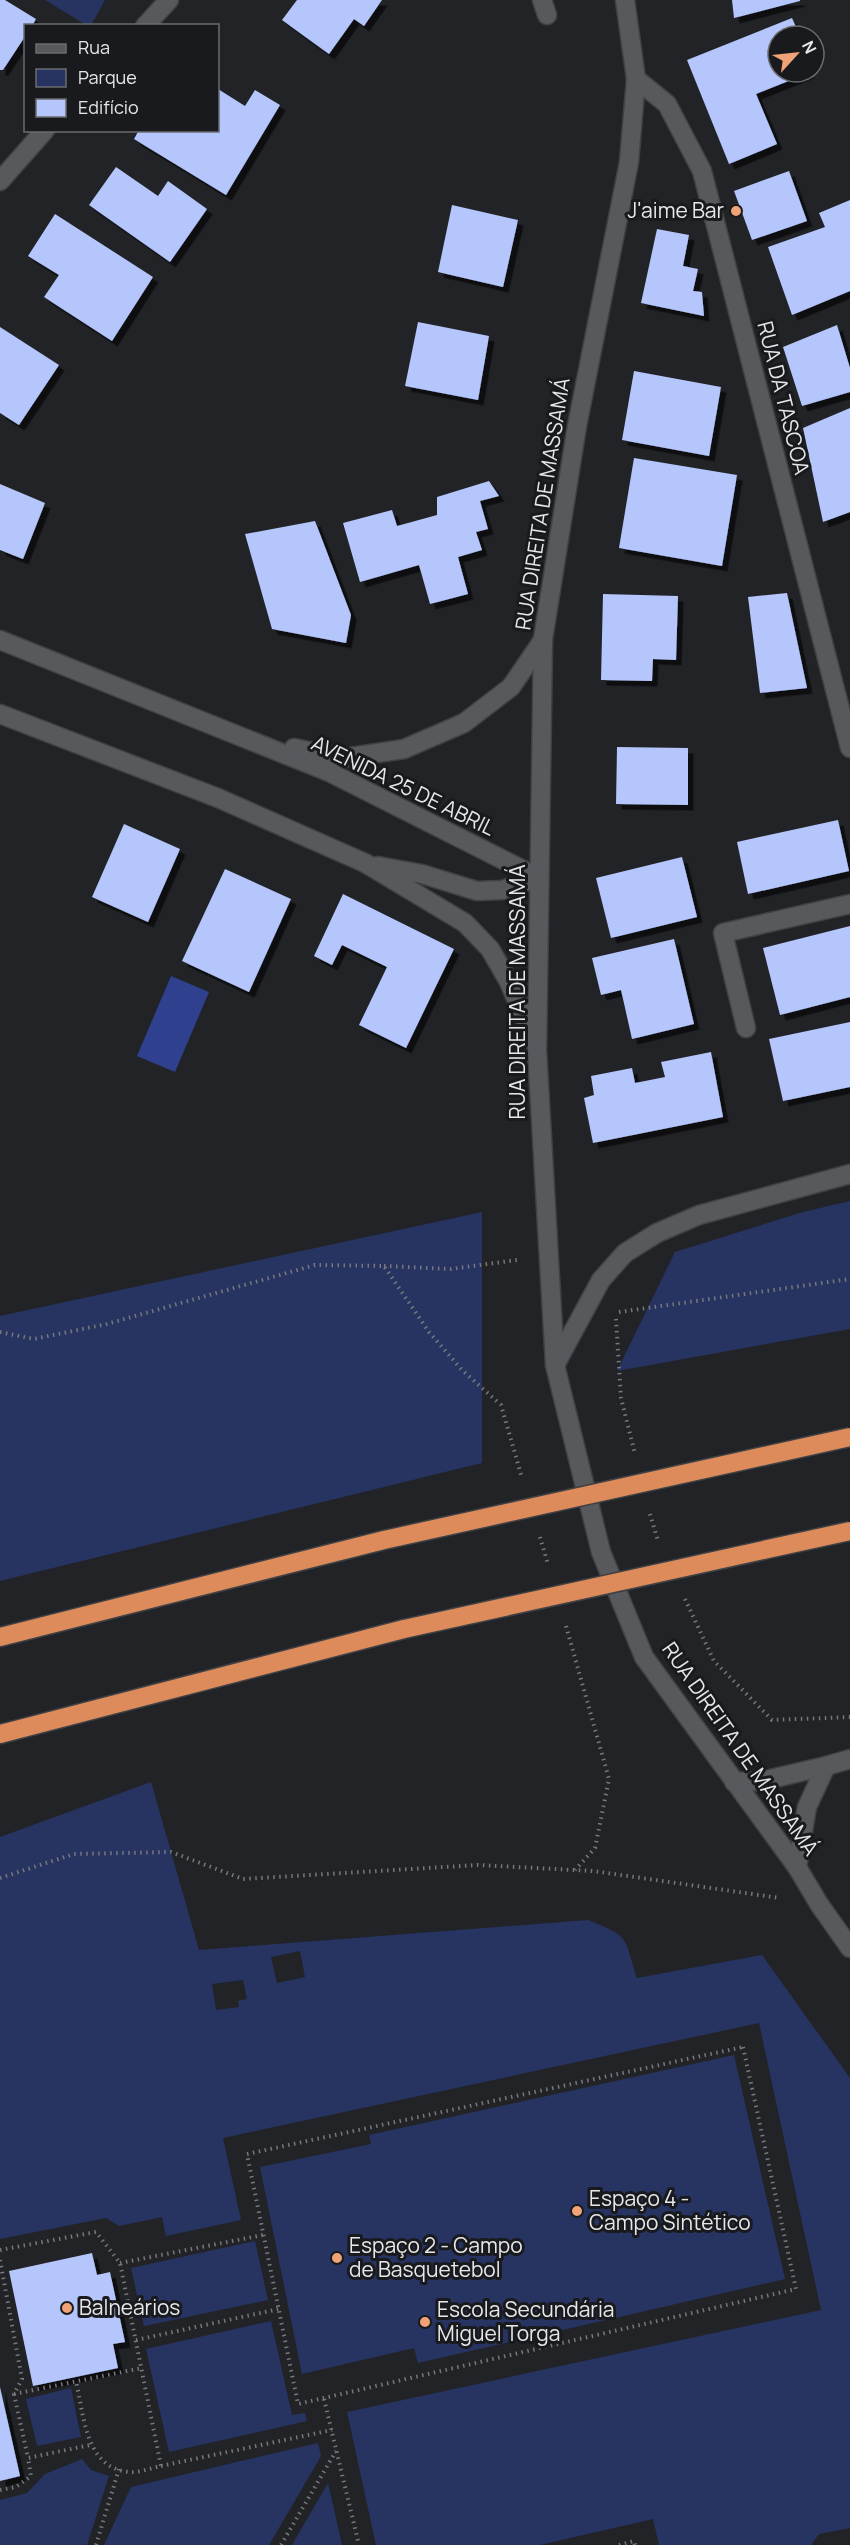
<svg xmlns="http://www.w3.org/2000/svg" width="850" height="2545" viewBox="0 0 850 2545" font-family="Manrope,sans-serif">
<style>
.green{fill:#273462;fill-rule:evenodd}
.water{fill:#2f418e}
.building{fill:#b4c6fb;filter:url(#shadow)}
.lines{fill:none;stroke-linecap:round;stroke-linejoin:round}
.lane-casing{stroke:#404144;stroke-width:21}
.street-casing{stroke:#404144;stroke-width:21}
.secondary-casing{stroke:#404144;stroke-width:21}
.highway-casing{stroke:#404144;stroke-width:21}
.path{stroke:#77787b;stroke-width:4;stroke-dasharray:1.5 4.5;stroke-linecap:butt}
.lane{stroke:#57595d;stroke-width:18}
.street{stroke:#57595d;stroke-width:18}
.secondary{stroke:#57595d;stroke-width:18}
.highway{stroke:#dd8b5b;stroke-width:18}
.highway-bridge-casing{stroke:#404144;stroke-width:21;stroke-linecap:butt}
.highway-bridge{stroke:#dd8b5b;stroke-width:18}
.poi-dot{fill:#efa377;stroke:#191a1d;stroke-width:2}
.labels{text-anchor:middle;stroke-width:6;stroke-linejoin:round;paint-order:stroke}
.poi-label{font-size:21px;fill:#e6e7ea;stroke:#191a1d;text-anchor:start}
.street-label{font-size:21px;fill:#e6e7ea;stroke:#191a1d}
</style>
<defs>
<filter id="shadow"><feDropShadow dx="5.5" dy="5.5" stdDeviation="0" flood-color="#0009"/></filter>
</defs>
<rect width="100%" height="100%" fill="#222327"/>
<g class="green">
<polygon points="45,0 105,0 91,25 88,26"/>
<polygon points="850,1201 850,1329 617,1371 675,1252 803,1212"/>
<polygon points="482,1212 482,1463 0,1581 0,1316"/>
<path d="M151,1782L199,1950L588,1920C631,1937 624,1937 637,1978L762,1955L850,2078V2528L819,2534L811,2545H659L653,2519L540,2545H376L347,2412L821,2310L759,2023L223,2138L241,2220L166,2236L162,2217L119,2226L106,2218L0,2239V1837ZM300,1951L305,1977L277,1983L271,1957ZM243,1980L247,1999L238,2001L239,2007L216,2010L212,1984Z"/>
<polygon points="734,2055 785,2279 418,2363 414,2348 302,2374 260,2167 371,2144 369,2135"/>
<polygon points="255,2241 268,2300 144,2326 131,2268"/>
<polygon points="271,2321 292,2415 305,2413 307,2421 169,2452 146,2349"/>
<polygon points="71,2388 81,2437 37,2446 26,2399"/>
<polygon points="318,2443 321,2456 269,2545 104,2545 131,2487"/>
<polygon points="82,2459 91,2470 109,2476 87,2545 0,2545 0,2500 27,2493 45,2474"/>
<polygon points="328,2483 342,2545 292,2545"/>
</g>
<polygon class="water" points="171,976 209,992 175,1072 137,1056"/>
<g class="building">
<polygon points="0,0 5,0 36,19 32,26 26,26 26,35 3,70 0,70"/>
<polygon points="297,0 382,0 364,26 354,19 329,54 282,20"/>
<polygon points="732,0 800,0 800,1 734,18"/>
<polygon points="792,18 800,36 778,36 778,72 811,72 756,94 777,144 729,164 687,60"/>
<polygon points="218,89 245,106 255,90 280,105 226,195 134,139 139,130 218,130"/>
<polygon points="116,167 158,196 168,181 207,209 170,262 89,205"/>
<polygon points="789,171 807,221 752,240 734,191"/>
<polygon points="850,200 850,291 792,315 768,247 825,227 819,213"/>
<polygon points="452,205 518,220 503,287 438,272"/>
<polygon points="55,214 153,277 112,341 44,297 59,275 28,256"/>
<polygon points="657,229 689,235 683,266 698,269 693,291 702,292 704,316 641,303"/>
<polygon points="418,322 489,336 478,400 405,386"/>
<polygon points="837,325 850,368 850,392 802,406 783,347"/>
<polygon points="0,327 59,365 19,425 0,413"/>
<polygon points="634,371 721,387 709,456 622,440"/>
<polygon points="850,408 850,512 823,522 803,428"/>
<polygon points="634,458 737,475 722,566 619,548"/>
<polygon points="489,481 499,496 480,501 488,529 476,532 482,550 458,557 468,594 430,604 419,565 360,582 343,523 392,510 397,526 437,515 437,497"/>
<polygon points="0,484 45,503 23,559 0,550"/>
<polygon points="315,521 351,615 346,643 272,629 245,534"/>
<polygon points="787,593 807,688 760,693 748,597"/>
<polygon points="603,594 678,596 676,660 653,659 652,681 601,680"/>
<polygon points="617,747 688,748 688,805 616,804"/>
<polygon points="838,820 849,871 748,894 737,842"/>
<polygon points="124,824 180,849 148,922 92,897"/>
<polygon points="682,857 697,917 611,938 596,878"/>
<polygon points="225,869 291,899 249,992 182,961"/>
<polygon points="343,894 454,949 406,1048 359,1025 387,967 342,945 332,965 314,956"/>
<polygon points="850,926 850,997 780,1015 763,948"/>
<polygon points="674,939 694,1024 632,1039 621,990 601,995 592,958"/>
<polygon points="850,1022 850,1087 783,1101 769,1039"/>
<polygon points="711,1052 723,1117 593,1143 584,1098 594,1095 591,1076 632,1068 635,1083 665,1077 661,1062"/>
<polygon points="92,2253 97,2275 110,2272 125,2342 113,2344 118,2368 33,2386 9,2271"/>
<polygon points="0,2387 20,2476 0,2481"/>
</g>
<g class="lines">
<defs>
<polyline id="lane" points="542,0 547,15"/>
<g id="street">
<polyline points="145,26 169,0"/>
<polyline points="636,79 667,104 702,171 850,748"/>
<polyline points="0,181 45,130"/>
<polyline points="746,1028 723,933 850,904"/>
<polyline points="555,1365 601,1280 625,1253 657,1233 699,1215 850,1174"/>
<polyline points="797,1867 807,1807 826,1766 850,1759"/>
</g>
<g id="secondary">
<polyline points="625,0 636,79 629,162 577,426 543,639 537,1050 555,1365 601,1552 644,1657 797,1867 819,1904 850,1948"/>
<polyline points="0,640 329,772 539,878"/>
<polyline points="0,714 218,798 365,863 465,923 490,949 509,982 534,1041"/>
<polyline points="294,748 344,758 404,749 464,723 511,687 543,640"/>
<polyline points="378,866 422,874 477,891 502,890 539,878"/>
<polyline points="734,1782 762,1781 826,1766"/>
</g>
<g id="highway">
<polyline points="0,1637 384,1540"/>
<polyline points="0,1734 404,1629"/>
</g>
</defs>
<use href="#lane" class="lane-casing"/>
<use href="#street" class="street-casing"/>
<use href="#secondary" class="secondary-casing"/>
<use href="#highway" class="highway-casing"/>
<g class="path">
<polyline points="384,1266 451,1269 517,1260"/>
<polyline points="619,1312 850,1279"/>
<polyline points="616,1319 621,1398 635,1454"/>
<polyline points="0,1332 34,1339 107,1324 315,1265 384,1266 429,1332 462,1370 501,1405 522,1478"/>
<polyline points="650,1514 658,1541"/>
<polyline points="540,1537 548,1564"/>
<polyline points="685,1599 714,1661 772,1720 850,1717"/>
<polyline points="566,1626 609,1779 595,1848 575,1870"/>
<polyline points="0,1878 74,1854 171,1852 243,1879 478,1865 593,1871 780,1898"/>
<polygon points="743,2047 796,2289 298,2404 247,2154"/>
<path d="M0,2250L96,2232L120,2263L161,2466C152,2468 138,2473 129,2472C85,2468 84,2415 76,2381"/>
<polyline points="0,2260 22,2379 14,2394 28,2458"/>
<polyline points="120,2263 263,2235"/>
<polyline points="136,2340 279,2309"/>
<polyline points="14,2394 142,2368"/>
<polyline points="324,2399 359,2545"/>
<polyline points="161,2466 332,2430"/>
<polyline points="0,2490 16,2487 31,2476 28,2458 90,2445"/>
<polyline points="96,2545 119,2469"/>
<polyline points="281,2545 336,2451"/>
<polyline points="619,2545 634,2541 635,2545"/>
</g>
<use href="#lane" class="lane"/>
<use href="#street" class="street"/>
<use href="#secondary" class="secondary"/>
<use href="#highway" class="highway"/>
<defs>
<g id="highway-bridge">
<polyline points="384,1540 850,1437"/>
<polyline points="404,1629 850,1531"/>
</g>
</defs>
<use href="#highway-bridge" class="highway-bridge-casing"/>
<use href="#highway-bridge" class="highway-bridge"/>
</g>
<g class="poi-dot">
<circle cx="736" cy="211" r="6"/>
<circle cx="577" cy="2211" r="6"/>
<circle cx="337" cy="2258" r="6"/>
<circle cx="67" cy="2308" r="6"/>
<circle cx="425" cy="2322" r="6"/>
</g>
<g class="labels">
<g class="poi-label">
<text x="724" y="218" text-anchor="end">J'aime Bar</text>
<text x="589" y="2206">Espaço 4 -<tspan x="589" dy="24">Campo Sintético</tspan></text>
<text x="349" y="2253">Espaço 2 - Campo<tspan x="349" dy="24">de Basquetebol</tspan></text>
<text x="79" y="2315">Balneários</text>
<text x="437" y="2317">Escola Secundária<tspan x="437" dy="24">Miguel Torga</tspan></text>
</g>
<g class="street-label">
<text transform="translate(783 398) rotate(76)" y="7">RUA DA TASCOA</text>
<text transform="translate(543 504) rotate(-81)" y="7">RUA DIREITA DE MASSAMÁ</text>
<text transform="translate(403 786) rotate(26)" y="7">AVENIDA 25 DE ABRIL</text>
<text transform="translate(518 992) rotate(-90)" y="7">RUA DIREITA DE MASSAMÁ</text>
<text transform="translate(740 1749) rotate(55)" y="7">RUA DIREITA DE MASSAMÁ</text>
</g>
</g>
<rect x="24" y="24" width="195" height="108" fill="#191a1d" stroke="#6b6c6f" stroke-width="1.5"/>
<rect x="36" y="44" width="30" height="9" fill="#57595d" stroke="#6b6c6f" stroke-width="1.5"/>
<text x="78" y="54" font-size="18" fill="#e6e7ea">Rua</text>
<rect x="36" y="69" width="30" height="18" fill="#273462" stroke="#6b6c6f" stroke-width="1.5"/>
<text x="78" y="84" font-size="18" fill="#e6e7ea">Parque</text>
<rect x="36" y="99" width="30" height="18" fill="#b4c6fb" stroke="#6b6c6f" stroke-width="1.5"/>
<text x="78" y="114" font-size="18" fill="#e6e7ea">Edifício</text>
<g transform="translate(796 54) rotate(63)"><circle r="28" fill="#191a1d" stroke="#6b6c6f" stroke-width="1.5"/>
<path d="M0-4.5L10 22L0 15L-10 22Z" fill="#efa377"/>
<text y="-9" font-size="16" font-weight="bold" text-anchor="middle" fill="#e6e7ea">N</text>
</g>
</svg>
